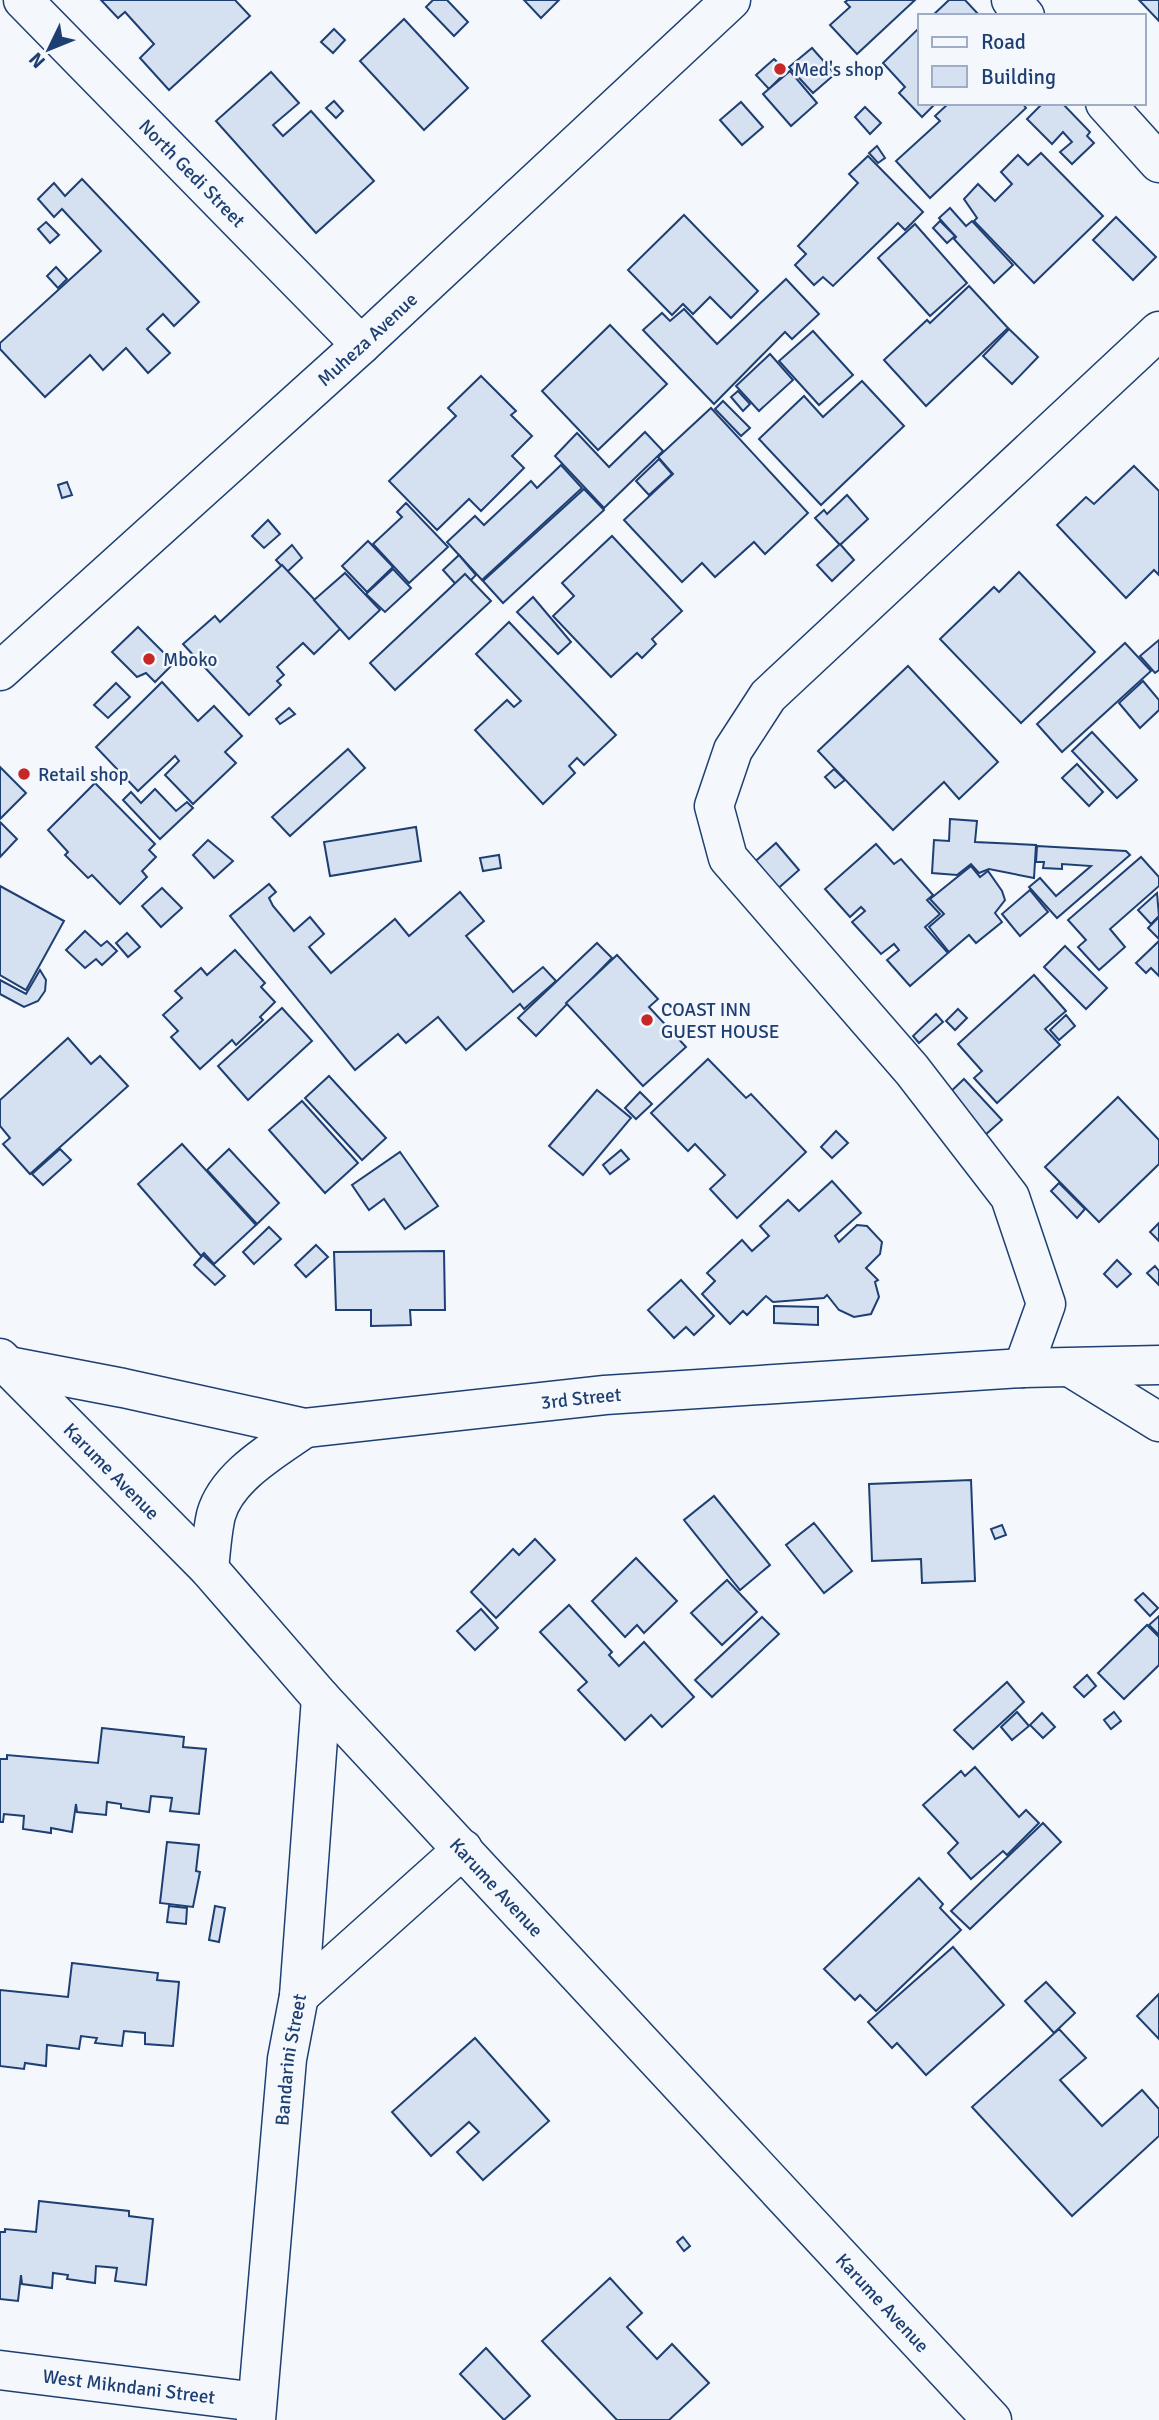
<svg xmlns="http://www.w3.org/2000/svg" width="1159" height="2420" viewBox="0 0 1159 2420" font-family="Signika,sans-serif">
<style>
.building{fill:#d5e0f0;stroke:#1d3f73;stroke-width:2}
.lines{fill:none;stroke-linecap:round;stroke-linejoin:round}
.minor-casing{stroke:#1d3f73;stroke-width:41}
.tertiary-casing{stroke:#1d3f73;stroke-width:41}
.secondary-casing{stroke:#1d3f73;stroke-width:41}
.minor{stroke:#f4f7fb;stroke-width:38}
.tertiary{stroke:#f4f7fb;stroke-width:38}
.secondary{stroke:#f4f7fb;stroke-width:38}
.poi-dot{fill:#c62828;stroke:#f4f7fb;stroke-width:2.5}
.labels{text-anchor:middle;stroke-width:5;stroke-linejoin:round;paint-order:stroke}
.poi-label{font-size:19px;fill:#1d3f73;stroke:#f4f7fb;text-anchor:start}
.street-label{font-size:19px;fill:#1d3f73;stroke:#f4f7fb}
</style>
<rect width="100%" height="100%" fill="#f4f7fb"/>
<g class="building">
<polygon points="101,0 235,0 250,16 169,90 140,58 154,44 125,12 118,18"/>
<polygon points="433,0 447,0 468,22 454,36 426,7"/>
<polygon points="524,0 559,0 541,18"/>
<polygon points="848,0 915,0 857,54 830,25 850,7 845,2"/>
<polygon points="949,0 965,0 980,16 932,16"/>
<polygon points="1139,0 1159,0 1159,21"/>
<polygon points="404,19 468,88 424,130 360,61"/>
<polygon points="919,28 919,103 936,103 922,117 899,93 905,87 883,63"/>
<polygon points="334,29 345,40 333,53 321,42"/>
<polygon points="812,48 835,74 813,93 789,67"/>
<polygon points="774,59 787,71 769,89 756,75"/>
<polygon points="790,71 817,103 791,126 763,94"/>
<polygon points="271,72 299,103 273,125 283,136 311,111 374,181 316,233 216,121"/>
<polygon points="334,101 343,111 336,118 326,108"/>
<polygon points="741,102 763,127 742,145 720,120"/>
<polygon points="949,103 1022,103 1026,108 930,198 896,161 940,121 935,116"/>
<polygon points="1043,103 1062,103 1090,132 1087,136 1094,143 1072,164 1060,152 1072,142 1063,132 1052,144 1027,119"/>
<polygon points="865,107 881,123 870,134 855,117"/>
<polygon points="877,146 885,158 878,163 869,153"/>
<polygon points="1041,153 1103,216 1034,283 974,221 977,218 964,199 978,184 995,201 1012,184 1001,172 1018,155 1028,165"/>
<polygon points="868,156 923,212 905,230 898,223 833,286 823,277 814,285 795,265 806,254 798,246 858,183 849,174"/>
<polygon points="82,179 199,302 174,326 163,314 147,329 170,353 148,373 126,348 103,370 90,355 45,397 0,349 0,343 101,251 62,209 54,217 38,199 54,183 65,196"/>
<polygon points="950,208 966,226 972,221 1013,265 994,283 954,239 956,237 939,218"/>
<polygon points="684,215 758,291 731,318 710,297 693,314 683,304 672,315 628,270"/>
<polygon points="1116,217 1156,257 1133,280 1093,240"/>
<polygon points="940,221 955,236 947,243 933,228"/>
<polygon points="46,222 59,235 50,243 38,229"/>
<polygon points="915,224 967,283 930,316 878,258"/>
<polygon points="56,267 67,279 58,288 47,276"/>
<polygon points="786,279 819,314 792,339 785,332 714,404 643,330 662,313 670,321 684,309 717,344"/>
<polygon points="969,286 1008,328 926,406 884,360 927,320 930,323"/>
<polygon points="610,325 667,384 598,450 542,391"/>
<polygon points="1009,329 1038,357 1012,384 983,356"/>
<polygon points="813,331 853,375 819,405 779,361"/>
<polygon points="770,354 793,380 759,411 736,386"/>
<polygon points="481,376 516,411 511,415 532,436 512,456 524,468 481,511 469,499 437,530 389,481 456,416 448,408"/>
<polygon points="862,381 904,426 821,505 759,439 804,396 823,417"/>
<polygon points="738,391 750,404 743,411 731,397"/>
<polygon points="723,401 750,428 741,436 715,409"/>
<polygon points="711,408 808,513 765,554 754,542 715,577 702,563 682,582 624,520 673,474 658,457"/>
<polygon points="645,432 663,451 604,508 555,456 577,433 609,467"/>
<polygon points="659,459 672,474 649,495 636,481"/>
<polygon points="561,465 582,488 482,580 447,542 475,516 484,525 531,481 537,488"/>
<polygon points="1134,466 1159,491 1159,575 1154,570 1126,598 1057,525 1086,497 1094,504"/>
<polygon points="67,482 72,495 62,498 58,485"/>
<polygon points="584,489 604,510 503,603 483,581"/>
<polygon points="847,495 868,519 840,545 815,518 824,510 827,514"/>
<polygon points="406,503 448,547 409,583 373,544 402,517 397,512"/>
<polygon points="268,520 280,534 264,548 252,536"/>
<polygon points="612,536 682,611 652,639 656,644 642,658 637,653 611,677 553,616 574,596 562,583"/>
<polygon points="368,541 393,567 367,592 342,566"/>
<polygon points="840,544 854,560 832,581 817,565"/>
<polygon points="292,545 302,558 287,572 276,560"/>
<polygon points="459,555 476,575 461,590 443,570"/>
<polygon points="282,565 341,628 314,654 303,643 277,667 284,675 277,681 281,685 249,715 183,644 215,616 220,622"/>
<polygon points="393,569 411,588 385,612 366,594"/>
<polygon points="1019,572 1095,652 1021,723 940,639 994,587 999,592"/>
<polygon points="345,573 380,610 349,639 314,600"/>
<polygon points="465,574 491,601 395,690 370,663"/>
<polygon points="533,597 571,642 558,654 517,612"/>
<polygon points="509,622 616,735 584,765 577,758 569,766 575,773 543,804 475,730 507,700 514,707 521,701 476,654"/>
<polygon points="138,627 174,663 155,682 146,673 137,677 112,652"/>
<polygon points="1159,640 1159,670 1155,673 1140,656"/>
<polygon points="1125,643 1151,671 1062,752 1037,724"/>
<polygon points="908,666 998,762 959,799 944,782 893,830 818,751"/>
<polygon points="1143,681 1159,700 1159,710 1140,728 1119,703"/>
<polygon points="162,682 198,721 214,706 242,736 225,752 236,763 193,804 165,775 179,761 175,756 138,791 96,747"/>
<polygon points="116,683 130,697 108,718 94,705"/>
<polygon points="289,708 295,714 280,724 276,719"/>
<polygon points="1092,732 1137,780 1117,798 1072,751"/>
<polygon points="348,749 365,768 290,836 272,817"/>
<polygon points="1077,764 1103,792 1089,806 1062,778"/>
<polygon points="0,767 26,793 0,819"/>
<polygon points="834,769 845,780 835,788 825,777"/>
<polygon points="95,783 155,844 149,850 156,857 142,871 147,877 120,904 92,875 88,878 65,855 68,852 48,830"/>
<polygon points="155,789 176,811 187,802 193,808 160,839 123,800 131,792 141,803"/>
<polygon points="950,819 977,821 975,842 1036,845 1034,878 989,869 979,873 971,864 957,875 932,873 934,840 949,841"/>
<polygon points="0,822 17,839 0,857"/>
<polygon points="416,827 421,861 330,876 324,842"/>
<polygon points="208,840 233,861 214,878 193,855"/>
<polygon points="776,843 799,870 774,892 751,865"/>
<polygon points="876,844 894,864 901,859 933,895 927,900 940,914 925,927 948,953 910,986 887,960 899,950 894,944 881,954 852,922 865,911 861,907 850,917 825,889"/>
<polygon points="1037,846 1126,851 1130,855 1057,918 1029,887 1040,878 1056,896 1091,866 1062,864 1062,869 1043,868 1044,862 1036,862"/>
<polygon points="499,855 501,868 483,871 480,858"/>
<polygon points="1141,857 1159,877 1159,886 1110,929 1125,947 1099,970 1078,947 1086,940 1068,920"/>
<polygon points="971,866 980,877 988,871 1002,891 1005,900 995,913 1002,922 976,943 969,935 949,952 929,927 944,914 930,899"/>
<polygon points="269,884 276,892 269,898 273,906 294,931 310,917 324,934 309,947 331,973 395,919 409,936 460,892 484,921 466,936 513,992 543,967 556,981 524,1009 520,1004 466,1050 438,1017 406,1043 398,1034 355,1070 230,916"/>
<polygon points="0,886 64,921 26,990 0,975"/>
<polygon points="162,888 182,908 161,927 142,906"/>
<polygon points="1030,890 1048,912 1020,936 1002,914"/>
<polygon points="1157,893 1159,916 1151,924 1138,910"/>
<polygon points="1159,917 1159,939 1148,928"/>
<polygon points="85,931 101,946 107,941 117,951 102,965 96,959 85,968 66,950"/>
<polygon points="127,933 140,947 128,957 116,943"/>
<polygon points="1159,941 1159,976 1151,968 1146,973 1136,963"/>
<polygon points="597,943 612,958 536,1036 518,1018"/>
<polygon points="1065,946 1107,988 1086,1009 1044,967"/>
<polygon points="235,950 265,983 261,987 275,1002 260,1017 263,1020 236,1045 232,1040 200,1069 171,1037 178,1031 163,1015 182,998 175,991 201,968 207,975"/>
<polygon points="617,955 658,999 649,1007 686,1047 643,1086 566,1003"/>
<polygon points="40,970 46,980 45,991 38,1001 24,1007 0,994 0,980 26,994"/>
<polygon points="1034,975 1066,1011 1045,1029 1060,1045 997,1103 974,1078 982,1071 958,1044"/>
<polygon points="282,1008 312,1041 248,1100 218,1066"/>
<polygon points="958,1009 967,1018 955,1030 946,1021"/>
<polygon points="936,1014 943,1022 919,1043 913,1036"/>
<polygon points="1066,1015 1075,1026 1059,1040 1050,1030"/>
<polygon points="68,1038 91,1064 100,1056 128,1086 30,1174 3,1144 10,1138 0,1126 0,1100"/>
<polygon points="708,1059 746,1098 751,1094 806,1152 737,1218 710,1189 725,1175 695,1144 688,1151 651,1113"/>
<polygon points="329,1076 386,1138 362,1160 305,1098"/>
<polygon points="964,1079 1002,1120 984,1136 946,1096"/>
<polygon points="597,1090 631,1118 583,1175 549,1146"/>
<polygon points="640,1092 652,1104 636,1119 625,1108"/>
<polygon points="1118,1097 1159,1140 1159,1164 1099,1222 1045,1167"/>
<polygon points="302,1101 358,1163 325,1193 269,1130"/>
<polygon points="836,1131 848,1143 832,1158 821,1147"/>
<polygon points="182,1144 256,1225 214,1264 204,1253 201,1256 138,1184"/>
<polygon points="60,1149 71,1160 43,1185 32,1174"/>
<polygon points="229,1149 279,1203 257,1224 207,1170"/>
<polygon points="621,1150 629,1159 610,1174 603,1165"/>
<polygon points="400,1152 438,1206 405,1229 384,1199 369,1210 352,1185"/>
<polygon points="832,1181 861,1213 835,1236 839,1242 857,1225 867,1226 882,1242 880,1254 866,1268 878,1280 875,1282 879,1297 871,1314 854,1317 839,1310 827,1295 824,1298 773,1302 766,1296 747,1315 743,1311 730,1324 702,1294 715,1281 707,1273 742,1240 752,1251 769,1236 760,1226 788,1200 799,1211"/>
<polygon points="1059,1183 1085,1209 1077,1218 1051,1191"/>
<polygon points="1159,1223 1159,1241 1150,1232"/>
<polygon points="269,1227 281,1239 254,1264 243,1252"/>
<polygon points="316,1245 328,1257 306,1277 295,1265"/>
<polygon points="444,1251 445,1310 410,1310 411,1325 371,1326 371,1310 336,1310 334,1252"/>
<polygon points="203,1255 225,1276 215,1285 194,1265"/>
<polygon points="1117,1260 1131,1274 1117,1287 1104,1274"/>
<polygon points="1155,1266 1159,1271 1159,1285 1147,1273"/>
<polygon points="681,1280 714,1316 694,1335 686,1327 674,1338 648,1310"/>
<polygon points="774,1306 818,1307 818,1325 774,1323"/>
<polygon points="971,1480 975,1581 922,1583 921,1559 872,1561 869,1484"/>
<polygon points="714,1496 770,1565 740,1590 684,1520"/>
<polygon points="814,1523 852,1571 824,1593 786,1545"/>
<polygon points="1002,1525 1006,1535 995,1539 991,1529"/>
<polygon points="535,1539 555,1560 496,1618 471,1592 513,1549 519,1555"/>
<polygon points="636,1558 677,1601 644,1633 637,1625 625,1637 592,1601"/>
<polygon points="727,1580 757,1612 722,1645 691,1613"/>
<polygon points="1143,1593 1158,1608 1150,1616 1135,1600"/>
<polygon points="569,1605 612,1652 609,1655 619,1666 644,1642 694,1697 662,1727 651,1715 625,1740 578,1690 587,1682 540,1632"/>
<polygon points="481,1609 498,1628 475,1650 457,1631"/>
<polygon points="1159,1616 1159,1635 1149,1625"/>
<polygon points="762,1617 779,1634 712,1697 695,1680"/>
<polygon points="1147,1625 1159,1637 1159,1665 1124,1699 1098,1673"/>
<polygon points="1087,1675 1096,1686 1084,1697 1074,1687"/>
<polygon points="1007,1682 1024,1702 973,1749 954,1730"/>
<polygon points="1017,1712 1029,1726 1012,1740 1001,1727"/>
<polygon points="1114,1712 1121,1721 1111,1729 1104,1720"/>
<polygon points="1042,1713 1055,1727 1043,1738 1030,1725"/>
<polygon points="102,1728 184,1737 183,1747 206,1749 199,1814 170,1811 172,1798 151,1796 149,1812 121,1808 121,1804 107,1802 106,1815 77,1812 76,1804 72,1832 51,1828 51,1833 23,1829 24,1816 4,1814 3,1822 0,1822 0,1759 7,1759 7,1755 98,1763"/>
<polygon points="975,1767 1019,1817 1026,1810 1039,1823 1007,1855 1003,1851 971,1879 948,1853 958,1843 923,1805 961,1771 965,1776"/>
<polygon points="1043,1823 1061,1842 970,1929 951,1911"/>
<polygon points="167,1842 199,1845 196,1871 200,1872 193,1907 160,1903"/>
<polygon points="919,1878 943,1904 940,1908 961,1930 876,2011 860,1995 855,2000 824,1969"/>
<polygon points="169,1906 187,1908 186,1924 167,1922"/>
<polygon points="215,1906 225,1908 219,1942 209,1940"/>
<polygon points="953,1947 1004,2005 926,2075 897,2043 892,2048 868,2022"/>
<polygon points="72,1963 158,1973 157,1980 179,1982 173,2046 145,2044 145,2033 124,2031 122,2046 95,2043 97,2038 81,2036 79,2049 47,2045 46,2066 25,2063 24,2069 0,2066 0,1990 68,1997"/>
<polygon points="1046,1982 1075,2013 1054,2033 1025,2001"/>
<polygon points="1159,1994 1159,2039 1137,2016"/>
<polygon points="1059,2029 1086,2058 1060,2080 1102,2126 1142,2090 1159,2109 1159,2136 1072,2216 972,2107"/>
<polygon points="475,2038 549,2121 483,2180 457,2152 479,2132 469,2122 431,2156 392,2112"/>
<polygon points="39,2201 129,2211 129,2216 153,2219 146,2285 115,2281 117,2268 96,2266 95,2283 67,2279 68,2275 53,2273 52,2288 22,2284 21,2275 18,2301 0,2299 0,2232 5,2232 5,2229 36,2232"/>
<polygon points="683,2237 690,2246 684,2251 677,2242"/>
<polygon points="610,2278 642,2313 627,2327 657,2359 672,2344 709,2383 669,2420 617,2420 542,2341"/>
<polygon points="486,2348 530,2396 504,2420 460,2374"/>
</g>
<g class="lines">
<defs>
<g id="minor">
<path id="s1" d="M23,0L361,345"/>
<polyline points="1011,0 1025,16"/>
<polyline points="1105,103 1159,163"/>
<path id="s2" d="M8,1366L123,1388L305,1428L605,1395L1023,1368L1159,1365"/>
<polyline points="1023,1368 1046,1304 1010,1197 912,1070 728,858 714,806 733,750 768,696 1159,331"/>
<polyline points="1073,1369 1159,1422"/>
<path d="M209,1569C211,1551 212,1532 216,1515C227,1476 274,1450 305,1428"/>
<polyline points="299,1996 463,1849"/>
<path id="s3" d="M0,2370L257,2402"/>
<path id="s4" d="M256,2420L287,2059L299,1996L321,1698"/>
</g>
<g id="tertiary">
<path id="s5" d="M0,671L361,345L731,0"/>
</g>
<g id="secondary">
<path id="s6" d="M0,1358L209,1569L321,1698L992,2420"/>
</g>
</defs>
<use href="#minor" class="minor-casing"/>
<use href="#tertiary" class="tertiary-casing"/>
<use href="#secondary" class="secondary-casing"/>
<use href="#minor" class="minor"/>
<use href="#tertiary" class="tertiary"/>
<use href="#secondary" class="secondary"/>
</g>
<g class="poi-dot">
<circle cx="780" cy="69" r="7"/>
<circle cx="149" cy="659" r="7"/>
<circle cx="24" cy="774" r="7"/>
<circle cx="647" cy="1020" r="7"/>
</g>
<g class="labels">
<g class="poi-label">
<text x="794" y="76">Med's shop</text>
<text x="163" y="666">Mboko</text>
<text x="38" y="781">Retail shop</text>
<text x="661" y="1016">COAST INN<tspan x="661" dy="22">GUEST HOUSE</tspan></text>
</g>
<g class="street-label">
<text dy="7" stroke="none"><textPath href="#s1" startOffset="242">North Gedi Street</textPath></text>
<text dy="7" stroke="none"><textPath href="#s5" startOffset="495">Muheza Avenue</textPath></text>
<text dy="7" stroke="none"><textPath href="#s2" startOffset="581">3rd Street</textPath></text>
<text dy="7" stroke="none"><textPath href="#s6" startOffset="159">Karume Avenue</textPath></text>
<text dy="7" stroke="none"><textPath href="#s6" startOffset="726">Karume Avenue</textPath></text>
<text dy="7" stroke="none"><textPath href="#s4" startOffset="362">Bandarini Street</textPath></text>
<text dy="7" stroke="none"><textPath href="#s6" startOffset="1293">Karume Avenue</textPath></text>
<text dy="7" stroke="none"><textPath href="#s3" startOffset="130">West Mikndani Street</textPath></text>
</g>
</g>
<rect x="918" y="14" width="228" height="91" fill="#f4f7fb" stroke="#9eadc5" stroke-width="2"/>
<rect x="932" y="37" width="35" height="10" fill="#f4f7fb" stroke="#9eadc5" stroke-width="2"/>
<text x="981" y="49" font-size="21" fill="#1d3f73">Road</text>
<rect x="932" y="66" width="35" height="21" fill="#d5e0f0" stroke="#9eadc5" stroke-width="2"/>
<text x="981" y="84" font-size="21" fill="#1d3f73">Building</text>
<g transform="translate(49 49) rotate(227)" stroke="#f4f7fb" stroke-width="5" paint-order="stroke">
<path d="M0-5L12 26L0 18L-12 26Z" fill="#1d3f73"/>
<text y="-10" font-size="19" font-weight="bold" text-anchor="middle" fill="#1d3f73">N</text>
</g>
</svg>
